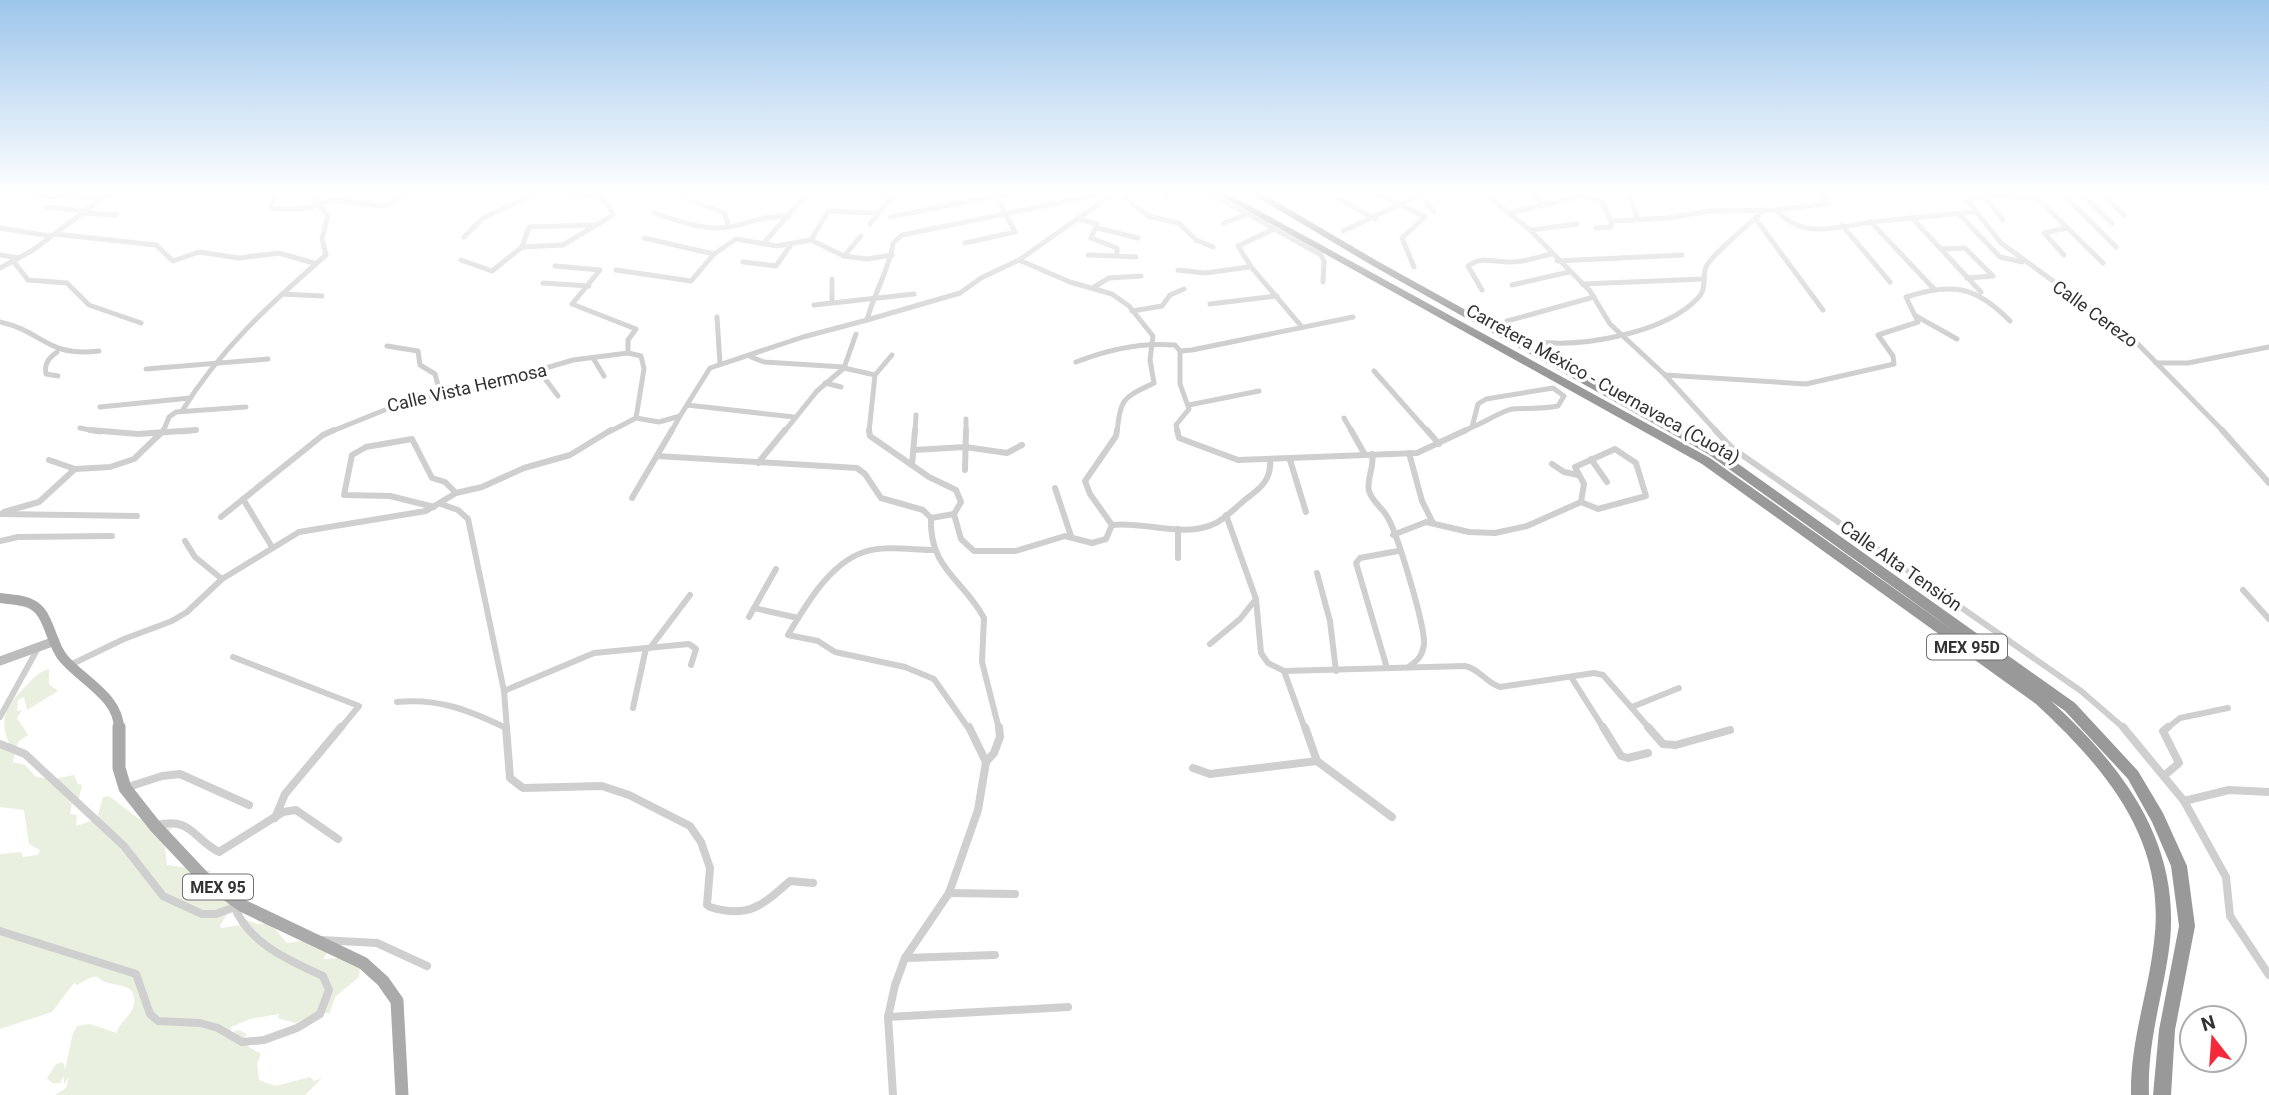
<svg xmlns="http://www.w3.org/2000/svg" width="2269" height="1095" viewBox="0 0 2269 1095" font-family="Roboto,sans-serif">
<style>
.green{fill:#e9f0e0}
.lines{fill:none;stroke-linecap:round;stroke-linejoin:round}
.minor-far2{stroke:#cfcfcf;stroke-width:5}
.minor-far1{stroke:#cfcfcf;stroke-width:6}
.minor{stroke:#cfcfcf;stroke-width:8}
.secondary{stroke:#bcbcbc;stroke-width:9}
.primary-far1{stroke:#aaa;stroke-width:10}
.primary{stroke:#aaa;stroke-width:13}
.motorway{fill:#999;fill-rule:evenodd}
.labels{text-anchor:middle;stroke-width:7;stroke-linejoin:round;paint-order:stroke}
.shield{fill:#fff;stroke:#707070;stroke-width:2}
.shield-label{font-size:16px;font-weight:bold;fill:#323232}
.street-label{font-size:18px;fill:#323232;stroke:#fff}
</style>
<rect width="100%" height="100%" fill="#fff"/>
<path class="green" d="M49,669V684L58,691L27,710L24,697L18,700L17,711L22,710L17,718L28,735L18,742L13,762L25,765L36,777L54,779L74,775L78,784L82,785L79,798L68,802L72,803L70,814L77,815L76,826L97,819L103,797L109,796L139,819L173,826L164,840L167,865L212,871L204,877L200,898L236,897C229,906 228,916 220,925L221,928L242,925L243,919L258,924L270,923L287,943L310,940L328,951L323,959L340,958L360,968L359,977L335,997L330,1013H318L295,1023L278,1018L279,1014L250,1019L231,1027L230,1033L239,1030L247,1034L244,1038L249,1047L261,1054L257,1063L259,1080L275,1086L310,1077L314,1081L322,1078L305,1095H55L66,1088L69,1077L64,1084V1076L60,1083H52L47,1078L56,1064L63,1062L65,1069L73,1033L77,1026L90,1024L117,1033C119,1021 131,1018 134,1004C137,982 115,987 103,981C98,979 99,976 93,977C88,978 81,983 77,985L74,983L52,1012L0,1029V854L21,852L23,857L38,855L40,850L29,844L24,810L0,807V748L9,743C0,723 3,709 23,689C32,680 37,672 49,669Z"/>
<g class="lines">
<g class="minor-far2">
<polyline points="275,191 271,207 274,209 302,209 333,200 384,206 416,191"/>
<polyline points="517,191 599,197 608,204 613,215 563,245 522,247"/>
<polyline points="681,191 686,199 725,213 728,226"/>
<polyline points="846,191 893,196"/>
<polyline points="1118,191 1148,216 1179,223 1196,240 1213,247"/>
<polyline points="1156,191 1168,198"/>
<polyline points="1206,191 1321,255 1324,261 1323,282"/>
<polyline points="1373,191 1425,217 1402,238 1414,267"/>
<polyline points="1481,191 1530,230 1590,291 1610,324 1665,375 1717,432"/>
<polyline points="1529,191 1544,205"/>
<polyline points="1628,191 1638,220"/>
<polyline points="1986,191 1989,196 1967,200 2001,243 2133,339 2224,432"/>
<polyline points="2030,191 2103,263"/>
<polyline points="2060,191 2116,247"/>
<polyline points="2078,191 2112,223"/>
<polyline points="2099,191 2124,215"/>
<polyline points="1418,192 1434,212"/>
<polyline points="900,194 921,191"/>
<polyline points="35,196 103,198"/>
<polyline points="1989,196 2036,198"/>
<polyline points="1985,197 2003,220"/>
<polyline points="1340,199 1375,219"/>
<polyline points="346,200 358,191"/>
<polyline points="46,207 87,211"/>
<path d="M1777,210C1801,240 1838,227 1871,222"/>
<polyline points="85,213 116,215"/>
<path d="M654,213C678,221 704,231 729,227C750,223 767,215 789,216"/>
<polyline points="1510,213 1581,196 1603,203 1611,221"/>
<polyline points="1958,213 2000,257 2022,262"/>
<polyline points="890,217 1022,191"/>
<polyline points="1911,217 1981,292"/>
<polyline points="1755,218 1823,310"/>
<polyline points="1078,219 1097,224 1091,238 1117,248 1117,256 1088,255"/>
<polyline points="1224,223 1248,214"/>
<polyline points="870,224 897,191"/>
<polyline points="1842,225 1890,282"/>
<polyline points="0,228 50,236"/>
<polyline points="1098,228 1138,238"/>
<polyline points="1596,228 1611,227 1611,221 1667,218 1710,211 1777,210 1829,203 1819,191"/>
<polyline points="1274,229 1238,246 1252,268 1302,327"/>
<polyline points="1530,230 1577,224"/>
<polyline points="1343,231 1429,191"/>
<polyline points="54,234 156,245 173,261 199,252 239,258 279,253 314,263"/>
<polyline points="464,237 483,218 533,195"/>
<polyline points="644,238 714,254 736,239 777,246 811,240 844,256 867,259 892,255"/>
<polyline points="811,240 828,211 876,213"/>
<polyline points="965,243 1015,232 994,191"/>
<polyline points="763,244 809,191"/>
<polyline points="522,247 529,227 594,225"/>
<polyline points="1941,249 1965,248 1993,276 1967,278"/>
<polyline points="0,255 19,258"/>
<polyline points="2064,255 2044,233 2067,228"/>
<polyline points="844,256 861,236"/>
<polyline points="1117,256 1136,257"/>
<polyline points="461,260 492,271 522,247"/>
<path d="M1019,260L1070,282L1112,294L1129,306L1153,336L1150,360L1154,383C1123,398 1121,397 1117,432"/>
<polyline points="1557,261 1682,255"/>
<polyline points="14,262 28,280 67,283 89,305 141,323"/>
<polyline points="743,262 776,266 790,246"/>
<polyline points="555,266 600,270 572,304 636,329 628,340 628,353"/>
<polyline points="0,268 33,250 112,191"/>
<polyline points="616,270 691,281 714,254"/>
<polyline points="1178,270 1205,273 1249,267"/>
<polyline points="832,279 832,302"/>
<polyline points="543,283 589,286"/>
<polyline points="1582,284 1703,279"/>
<polyline points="1512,285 1569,272"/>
<polyline points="1094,287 1109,278 1141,276"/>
<polyline points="1934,289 1871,222 1973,212"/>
<path d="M1482,290L1468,266C1483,255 1495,263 1512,262C1525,262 1538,257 1551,254"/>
<polyline points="282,294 322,296"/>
<polyline points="1210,304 1277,296"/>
<polyline points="814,305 914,294"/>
<polyline points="1132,311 1162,306 1170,295 1184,289"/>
<polyline points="1916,316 1957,339"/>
<polyline points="717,317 720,364"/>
<polyline points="867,320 960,293 981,278 1019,260 1117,191"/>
<polyline points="1507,321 1594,297"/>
<path d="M0,322C45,332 45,357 99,351"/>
<path d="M1539,342C1584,347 1665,333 1698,298C1707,289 1702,278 1706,267C1710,256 1753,221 1764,210"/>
<polyline points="387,346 418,351 420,365 435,374 441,396"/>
<path d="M57,352C49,358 44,363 46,374L58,376"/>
<polyline points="751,357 764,362 844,367"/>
<polyline points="593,358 604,376"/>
<path d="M1076,362C1109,349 1140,342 1175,345L1180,351L1192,350L1353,317"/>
<polyline points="2156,363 2188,363 2269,347"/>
<polyline points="844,368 875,375"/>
<polyline points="146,369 268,359"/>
<polyline points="1374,371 1428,432"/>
<polyline points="540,372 558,396"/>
<path d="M1665,375L1806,384L1894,364L1893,356L1878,335L1918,322L1906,297C1952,282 1976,286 2010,321"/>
<polyline points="825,383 841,387"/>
<path d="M1553,388L1564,396L1558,406C1542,409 1528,408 1513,409C1503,410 1484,423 1472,427L1478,404L1486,399Z"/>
<polyline points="687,405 794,417"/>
<polyline points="1189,405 1259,391"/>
<polyline points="100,407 190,398"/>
<path d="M182,411C220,349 272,302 326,255L322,239L328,215L317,203L313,191"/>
<polyline points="1344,418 1352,432"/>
<polyline points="80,428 100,432"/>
<polyline points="163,432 169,417 176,412 246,407"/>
<polyline points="182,432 196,430"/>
<polyline points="330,432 412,399 465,392 573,360 628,353 641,356 644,369 636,418"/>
<path d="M609,432L636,418L659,422L680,416L710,368L803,337L867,320C873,296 891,265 893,243L902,235L1092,196"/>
<polyline points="671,432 680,416"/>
<polyline points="784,432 817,391 844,368 856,334"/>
<polyline points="869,432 875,375 892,355"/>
<polyline points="915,432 916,415"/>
<polyline points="966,432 966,419"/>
<polyline points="1178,432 1176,425 1189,409 1180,384 1180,351"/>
<polyline points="1463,432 1472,427"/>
</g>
<g class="minor-far1">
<polyline points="90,430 138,434 196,430"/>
<polyline points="869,430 870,436 929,477 956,490 961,502 954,514"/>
<polyline points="1177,430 1179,438 1238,460 1417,453 1466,430"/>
<polyline points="1351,430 1364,453"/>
<polyline points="1427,430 1439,444"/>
<polyline points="1715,430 1732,448 2081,691 2125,729"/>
<polyline points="2222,430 2269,483"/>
<polygon points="1615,449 1636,463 1646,496 1598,509 1581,502 1584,484 1575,467"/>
<polyline points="914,450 965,447 1007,453 1022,445"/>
<polyline points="1409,453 1422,501 1433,523"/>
<path d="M1372,454C1375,467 1366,479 1369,491C1372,502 1383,508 1388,518C1398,536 1425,625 1424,644C1423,655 1418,660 1410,666"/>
<polyline points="657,456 857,468 865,474 881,498 923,510 931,518"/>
<polyline points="1591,459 1607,482"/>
<polyline points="49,460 75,469"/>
<polyline points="1290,460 1306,512"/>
<polyline points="758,463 785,430"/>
<polyline points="1552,464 1564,472 1578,475"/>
<polyline points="912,465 915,430"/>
<polyline points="965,470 966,430"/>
<polyline points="1055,488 1071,536"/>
<polyline points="632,498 672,430"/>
<polyline points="243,499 272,547"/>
<polyline points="441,504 458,510 468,519 504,691 507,729"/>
<polyline points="434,507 390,496 344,495 352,455 366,447 412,439 432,478 445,482 456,493"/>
<polyline points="4,512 39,502 75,469 110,467 134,459 164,430"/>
<polyline points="0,514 137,516"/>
<polyline points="954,514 961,539 974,551 1016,551 1065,536 1092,543 1106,539 1112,525 1090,494 1085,481 1116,436 1117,430"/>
<path d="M1226,515L1256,599L1261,653L1268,663L1284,671L1465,666C1480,669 1486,683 1500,687L1594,673L1603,675L1650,729"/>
<polyline points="221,517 323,435 334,430"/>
<polyline points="931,518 954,514"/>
<path d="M931,518C929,569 963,579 984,618L982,662L999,729"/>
<path d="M1112,525C1146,521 1184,539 1216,523C1227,517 1236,507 1246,499C1261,488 1272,479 1270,459"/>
<polyline points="1178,529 1178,558"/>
<polyline points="1393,535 1426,522 1469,532 1495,533 1527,526 1581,502"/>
<polyline points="0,541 18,537 112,536"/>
<polyline points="185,541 195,557 222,579"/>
<path d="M934,550C912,550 885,545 864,552C830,563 805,606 788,635L818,641L835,652L905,667L934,679L969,729"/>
<polyline points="1317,573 1330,621 1336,671"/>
<polyline points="2243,590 2269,619"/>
<polyline points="754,608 798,618"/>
<polyline points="749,617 776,569"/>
<polyline points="1210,644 1240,619 1256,599"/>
<polyline points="650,648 690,595"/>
<polyline points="233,657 359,706 340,729"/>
<polyline points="70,665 124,639 172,621 187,612 222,579 299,532 426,511 456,493 482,487 524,468 570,455 611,430"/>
<polyline points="1387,668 1356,563 1360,558 1398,551"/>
<polyline points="1284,671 1305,729"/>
<polyline points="1571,677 1604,729"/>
<polyline points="504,691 594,653 689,644 696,649 691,665"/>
<path d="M397,702C438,698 469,710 506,728"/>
<polyline points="1632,707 1679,688"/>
<polyline points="633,708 646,648"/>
<polyline points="0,717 38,648"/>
<polyline points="2166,729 2180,718 2228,708"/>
</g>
<g class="minor">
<path d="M506,727L510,778L523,788L602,786L629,795L690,826L701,842L710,868L707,905L710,907C748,919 763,905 790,881L813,883"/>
<polyline points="969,727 986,762"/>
<polyline points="1305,727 1317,761 1392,817"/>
<polyline points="1603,727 1621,756 1628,758 1648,753"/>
<polyline points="1648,727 1663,744 1676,745 1730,730"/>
<polyline points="2123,727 2184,801 2226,877 2230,916 2269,975"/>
<polyline points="0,744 25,754 124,846 163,896 202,914 216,914 235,907"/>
<polyline points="1193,768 1210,774 1317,761"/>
<polyline points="2165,775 2179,763 2163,731 2168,727"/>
<polyline points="125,788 162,776 180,774 249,805"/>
<polyline points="2184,801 2229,790 2269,792"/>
<polyline points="275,818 285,794 341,727"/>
<path d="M156,825C192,817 192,838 219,852L283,812L296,810L338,839"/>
<polyline points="949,893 1015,894"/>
<path d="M0,931L136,974L150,1014L158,1021L200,1023L218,1028L242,1042L264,1040L297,1028L320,1014L329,990L323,976C288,960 246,942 233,903"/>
<polyline points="321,940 377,943 427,966"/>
<polyline points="905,958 995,955"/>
<polyline points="888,1017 1068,1007"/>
<polyline points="893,1095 888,1017 895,985 905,958 949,893 978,810 986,762 994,753 1000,737 999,727"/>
</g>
<polyline class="secondary" points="0,661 55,641"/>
<path class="primary-far1" d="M0,598C14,600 30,599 40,611C51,624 52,646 64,659C83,681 119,697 119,729"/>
<polyline class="primary" points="119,727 119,768 125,788 155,826 204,878 243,906 363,963 383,981 397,1001 402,1095"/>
<path class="motorway" d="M1212,191H1223L1710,458L1957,633L1708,454L1373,266L1247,191H1258L1379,262L1716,448L2075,703L2138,771L2163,813L2187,866L2195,926L2175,1030L2171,1095H2153L2159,1030L2179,926L2171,866L2152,822L2128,779L2065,711L2051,701C2121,765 2180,840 2170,941C2164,995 2147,1038 2149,1095H2131C2130,1041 2148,995 2154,942C2167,840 2106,769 2036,704L1702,464Z"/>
</g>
<linearGradient id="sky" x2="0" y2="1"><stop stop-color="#9dc6eb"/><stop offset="0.56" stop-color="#fff"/><stop offset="1" stop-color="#fff" stop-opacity="0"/></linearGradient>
<rect width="2269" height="344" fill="url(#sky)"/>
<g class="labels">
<g class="shield">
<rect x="1927" y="634.5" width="80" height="25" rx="5"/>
<rect x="183" y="874.5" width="70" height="25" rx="5"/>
</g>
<g class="shield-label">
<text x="1967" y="653">MEX 95D</text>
<text x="218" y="893">MEX 95</text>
</g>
<g class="street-label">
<text transform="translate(2095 314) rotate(36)" y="6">Calle Cerezo</text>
<text transform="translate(1603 384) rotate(29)" y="6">Carretera México - Cuernavaca (Cuota)</text>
<text transform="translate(467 388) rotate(-13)" y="6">Calle Vista Hermosa</text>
<text transform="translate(1901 566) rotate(35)" y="6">Calle Alta Tensión</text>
</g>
</g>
<g transform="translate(2213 1039) rotate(343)"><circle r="33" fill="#ffffff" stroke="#adadad" stroke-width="2"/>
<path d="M0-5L12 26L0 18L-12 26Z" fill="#f52939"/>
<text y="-10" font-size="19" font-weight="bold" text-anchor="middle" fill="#323232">N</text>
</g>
</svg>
